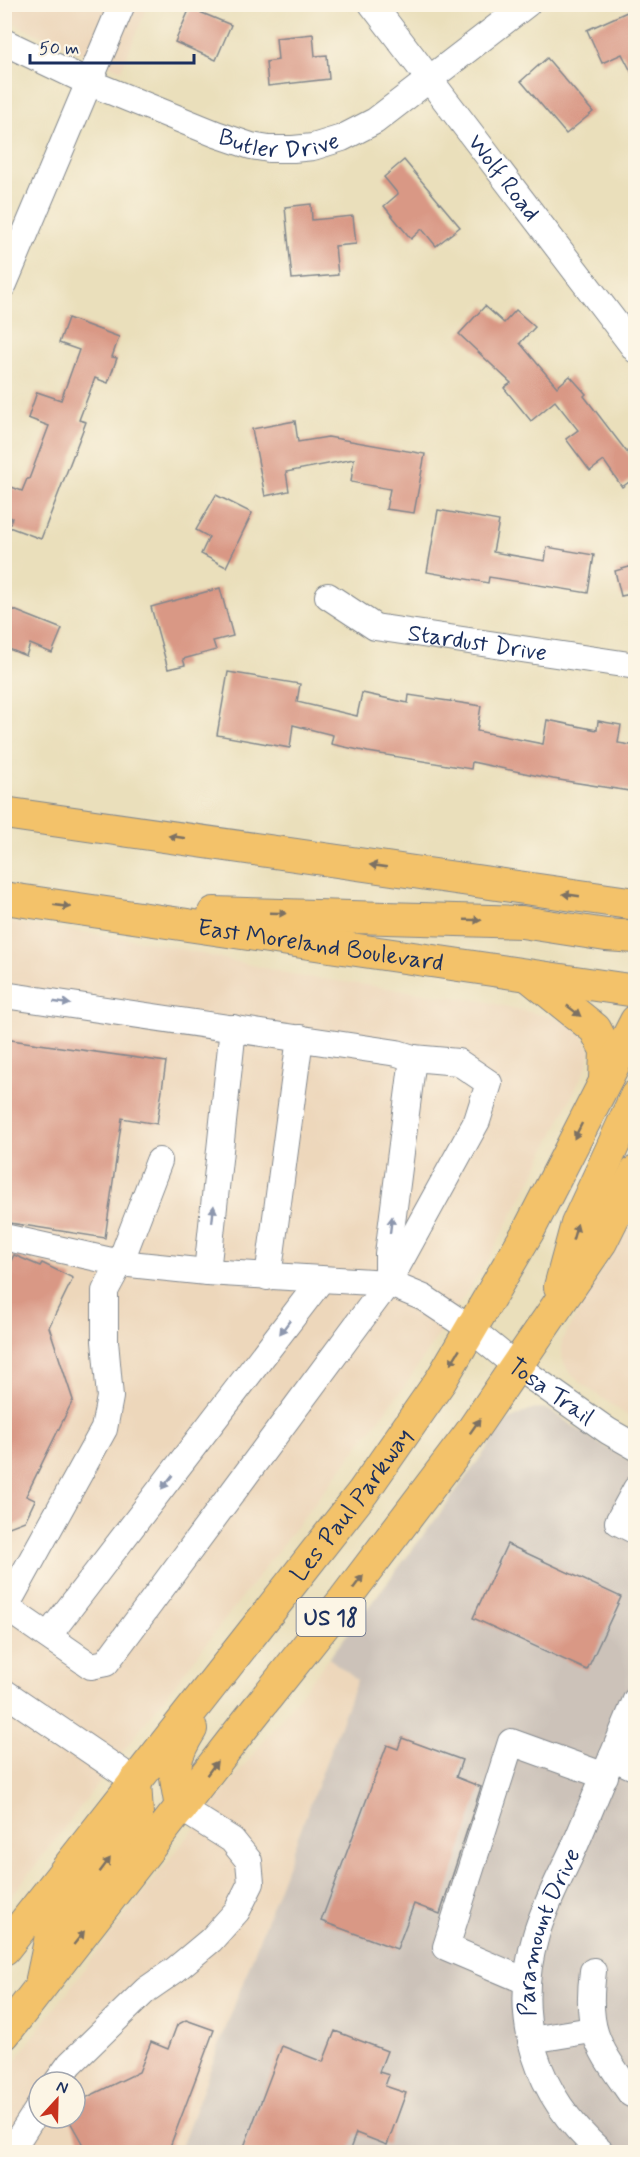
<svg xmlns="http://www.w3.org/2000/svg" width="640" height="2157" viewBox="0 0 640 2157" font-family="Mynerve,sans-serif">
<style>
.built{fill:#edd7bb;fill-rule:evenodd}
.industrial{fill:#ccc2b9}
.building{fill:#d99885}
.lines{fill:none;stroke-linecap:round;stroke-linejoin:round}
.minor-casing{stroke:#82878c;stroke-width:28}
.major-casing{stroke:#82878c;stroke-width:34}
.minor{stroke:#fff;stroke-width:26}
.major{stroke:#f3c26a;stroke-width:32}
.oneway{fill:#7c7163}
.oneway2{fill:#8d97ae}
.labels{text-anchor:middle;stroke-width:6;stroke-linejoin:round;paint-order:stroke}
.shield{fill:#fcf5e5;stroke:#5e6a86;stroke-width:1.5}
.shield-label{font-size:22px;font-weight:bold;fill:#1b2f5e}
.street-label{font-size:24px;fill:#1b2f5e;stroke:#fcf5e5}
</style>
<rect width="100%" height="100%" fill="#fcf5e5"/>
<filter id="ink" filterUnits="userSpaceOnUse"><feTurbulence type="fractalNoise" baseFrequency=".0167" numOctaves="2"/><feDisplacementMap in="SourceGraphic" scale="12" xChannelSelector="R" yChannelSelector="G"/><feConvolveMatrix kernelMatrix="1 2 1 2 8 2 1 2 1" color-interpolation-filters="sRGB"/></filter>
<filter id="wash" filterUnits="userSpaceOnUse"><feTurbulence type="fractalNoise" baseFrequency=".008" numOctaves="4" result="noise"/><feDisplacementMap in="SourceGraphic" scale="24" xChannelSelector="R" yChannelSelector="G"/><feGaussianBlur stdDeviation="1.35" result="paint"/><feColorMatrix in="noise" values="0 0 0 0 0 0 0 0 0 0 0 0 0 0 0 0 0 1.4 0 .05"/><feComposite in="paint" operator="in"/></filter>
<g filter="url(#wash)">
<rect width="100%" height="100%" fill="#eadfbb"/>
<g class="built">
<polygon points="4,5 148,5 121,70 21,27 5,16"/>
<polygon points="5,921 145,941 300,976 483,1001 568,1021 578,1026 591,1050 588,1063 532,1178 488,1260 404,1387 5,1905"/>
<polygon points="635,1208 635,1421 582,1384 568,1371 562,1357 562,1341"/>
<path d="M329,1658L357,1680L179,2152H5V2074L111,1934ZM39,2082H75V2118H39Z"/>
</g>
<polygon class="industrial" points="543,1408 551,1411 600,1444 635,1464 635,2152 179,2152 357,1680 329,1658 439,1515 506,1422 529,1410"/>
<g id="blocks">
<g class="building">
<polygon points="190,8 231,25 216,60 175,42"/>
<polygon points="636,8 636,81 622,54 602,63 587,30"/>
<polygon points="313,34 315,56 327,55 329,79 268,86 266,62 278,60 276,38"/>
<polygon points="547,58 593,112 566,134 521,81"/>
<polygon points="404,160 460,227 436,246 422,229 411,239 384,206 398,194 384,177"/>
<polygon points="311,204 312,220 353,216 356,244 335,246 338,275 292,279 285,207"/>
<polygon points="485,306 504,323 516,310 535,327 520,343 557,387 570,376 586,394 584,396 636,464 636,477 622,487 604,461 590,471 566,439 578,430 555,401 531,421 504,388 511,383 459,334"/>
<polygon points="68,318 119,337 112,357 117,358 108,383 95,378 79,420 86,422 41,539 9,527 12,518 4,515 4,484 22,491 27,479 29,479 49,426 28,418 37,392 61,400 79,350 59,343"/>
<polygon points="295,421 298,442 328,437 425,454 414,513 386,509 390,489 351,482 354,459 286,472 289,491 265,496 252,429"/>
<polygon points="216,495 252,513 226,567 201,554 209,537 196,530"/>
<polygon points="438,510 499,521 493,552 545,561 547,547 594,555 588,593 489,577 488,583 427,572"/>
<polygon points="636,565 636,593 621,596 615,571"/>
<polygon points="220,588 233,636 213,641 216,650 183,659 185,665 168,669 151,607"/>
<polygon points="4,606 62,629 52,653 30,644 26,656 4,647"/>
<polygon points="228,672 300,684 297,702 357,716 362,693 408,703 409,695 481,706 477,731 543,744 547,720 597,730 598,721 621,725 618,743 636,746 636,792 553,779 472,762 471,769 368,752 331,744 333,735 293,725 290,748 217,735"/>
<polygon points="4,1039 166,1062 157,1124 122,1118 105,1238 4,1222"/>
<polygon points="14,1255 40,1266 42,1263 73,1278 49,1327 73,1400 26,1496 35,1500 25,1521 4,1529 4,1274"/>
<polygon points="507,1544 621,1597 587,1670 473,1618"/>
<polygon points="402,1738 462,1760 456,1777 481,1787 440,1914 414,1904 397,1949 321,1921 387,1745 398,1749"/>
<polygon points="186,2020 214,2030 168,2152 87,2152 68,2118 75,2118 75,2103 139,2072 151,2042 168,2049 177,2025"/>
<polygon points="335,2031 387,2051 379,2072 389,2075 385,2086 406,2093 387,2145 356,2133 349,2152 242,2152 282,2046 323,2062"/>
</g>
</g>
</g>
<g filter="url(#ink)">
<use href="#blocks" fill-opacity="0" stroke="#82878c" stroke-width="1.5"/>
<g class="lines">
<defs>
<g id="minor">
<path id="s1" d="M372,4L636,350"/>
<path id="s2" d="M4,42L88,82L216,134L251,146L269,149H293L313,147L342,138L375,121L527,4"/>
<polyline points="4,284 122,4"/>
<path id="s3" d="M328,596L375,627L636,666"/>
<polyline points="4,995 397,1053 413,1058 458,1062 489,1083 477,1121 388,1283 106,1663 91,1666 4,1606"/>
<polyline points="4,1237 120,1263 159,1161"/>
<polyline points="207,1272 233,1028"/>
<polyline points="268,1277 300,1038"/>
<polyline points="388,1280 388,1254 413,1058"/>
<polyline points="636,1489 618,1522 636,1531"/>
<path id="s4" d="M4,1610L104,1429L110,1397L105,1341V1291L120,1263L207,1272L388,1283L424,1298L472,1330L516,1366L608,1431L636,1447"/>
<polyline points="48,1636 321,1280"/>
<polyline points="4,1692 135,1781"/>
<polyline points="612,1757 636,1768"/>
<path d="M593,1971C585,2032 598,2046 631,2094L636,2096"/>
<polyline points="526,1981 446,1947 511,1742 605,1776"/>
<polyline points="531,2040 592,2030"/>
<polyline points="57,2082 70,2064 146,1990 175,1970 211,1940 237,1911 251,1883 249,1861 232,1840 181,1808"/>
<polyline points="10,2152 39,2107"/>
<path id="s5" d="M601,2152C536,2095 511,2020 536,1935C544,1906 563,1872 576,1843C596,1796 616,1748 636,1700"/>
</g>
<g id="major">
<polyline points="4,813 636,904"/>
<path id="s6" d="M4,898L636,991"/>
<polyline points="214,913 522,922 606,935 636,937"/>
<polyline points="529,976 595,1029 606,1050 605,1079"/>
<polyline points="560,1287 577,1224 636,1096"/>
<path d="M181,1808C175,1769 169,1764 191,1729"/>
<path id="s7" d="M4,1949L363,1492L441,1380L529,1230L636,1021"/>
<polyline points="42,1979 51,1936 129,1832 137,1814 135,1781"/>
<polyline points="4,2034 243,1727 344,1600 469,1435 601,1242 636,1172"/>
</g>
</defs>
<use href="#minor" class="minor-casing"/>
<use href="#major" class="major-casing"/>
<use href="#minor" class="minor"/>
<use href="#major" class="major"/>
</g>
<defs><path id="oneway-solid" d="M-6-.8H1V-3.2L6.5 0L1 3.2V.8H-6Z" transform="scale(1.5)"/></defs>
<g class="oneway">
<use href="#oneway-solid" transform="translate(177 837) rotate(-172)"/>
<use href="#oneway-solid" transform="translate(378 866) rotate(-172)"/>
<use href="#oneway-solid" transform="translate(571 895) rotate(-172)"/>
<use href="#oneway-solid" transform="translate(62 906) rotate(8)"/>
<use href="#oneway-solid" transform="translate(278 913) rotate(2)"/>
<use href="#oneway-solid" transform="translate(473 920) rotate(2)"/>
<use href="#oneway-solid" transform="translate(574 1011) rotate(38)"/>
<use href="#oneway-solid" transform="translate(578 1131) rotate(117)"/>
<use href="#oneway-solid" transform="translate(575 1232) rotate(-74)"/>
<use href="#oneway-solid" transform="translate(455 1357) rotate(122)"/>
<use href="#oneway-solid" transform="translate(475 1426) rotate(-55)"/>
<use href="#oneway-solid" transform="translate(358 1582) rotate(-53)"/>
<use href="#oneway-solid" transform="translate(212 1768) rotate(-53)"/>
<use href="#oneway-solid" transform="translate(105 1865) rotate(-53)"/>
<use href="#oneway-solid" transform="translate(79 1938) rotate(-52)"/>
</g>
<g class="oneway2">
<use href="#oneway-solid" transform="translate(62 1003) rotate(8)"/>
<use href="#oneway-solid" transform="translate(213 1214) rotate(-84)"/>
<use href="#oneway-solid" transform="translate(391 1225) rotate(-83)"/>
<use href="#oneway-solid" transform="translate(285 1327) rotate(127)"/>
<use href="#oneway-solid" transform="translate(167 1482) rotate(128)"/>
</g>
</g>
<g class="labels">
<rect class="shield" x="296.5" y="1598" width="69" height="38" rx="4.5"/>
<g class="shield-label">
<text x="331" y="1625">US 18</text>
</g>
<g class="street-label">
<text dy="8" stroke="none"><textPath href="#s2" startOffset="296">Butler Drive</textPath></text>
<text dy="8" stroke="none"><textPath href="#s1" startOffset="218">Wolf Road</textPath></text>
<text dy="8" stroke="none"><textPath href="#s3" startOffset="160">Stardust Drive</textPath></text>
<text dy="8" stroke="none"><textPath href="#s6" startOffset="320">East Moreland Boulevard</textPath></text>
<text dy="8" stroke="none"><textPath href="#s4" startOffset="843">Tosa Trail</textPath></text>
<text dy="8" stroke="none"><textPath href="#s7" startOffset="564">Les Paul Parkway</textPath></text>
<text dy="8" stroke="none"><textPath href="#s5" startOffset="246">Paramount Drive</textPath></text>
</g>
</g>
<rect width="640" height="2157" fill="none" stroke="#fcf5e5" stroke-width="24"/>
<g transform="translate(57 2100) rotate(22)"><circle r="28" fill="#fcf5e5" stroke="#a2a6af" stroke-width="1.5"/>
<path d="M0-4.5L10 22L0 15L-10 22Z" fill="#c8321e"/>
<text y="-9" font-size="16" font-weight="bold" text-anchor="middle" fill="#1b2f5e">N</text>
</g>
<path d="M30 54v9h164v-9" fill="none" stroke="#1b2f5e" stroke-width="3"/>
<text x="39" y="54" font-size="18" fill="#1b2f5e" stroke="#fcf5e5" stroke-width="4.5" paint-order="stroke">50 m</text>
</svg>
